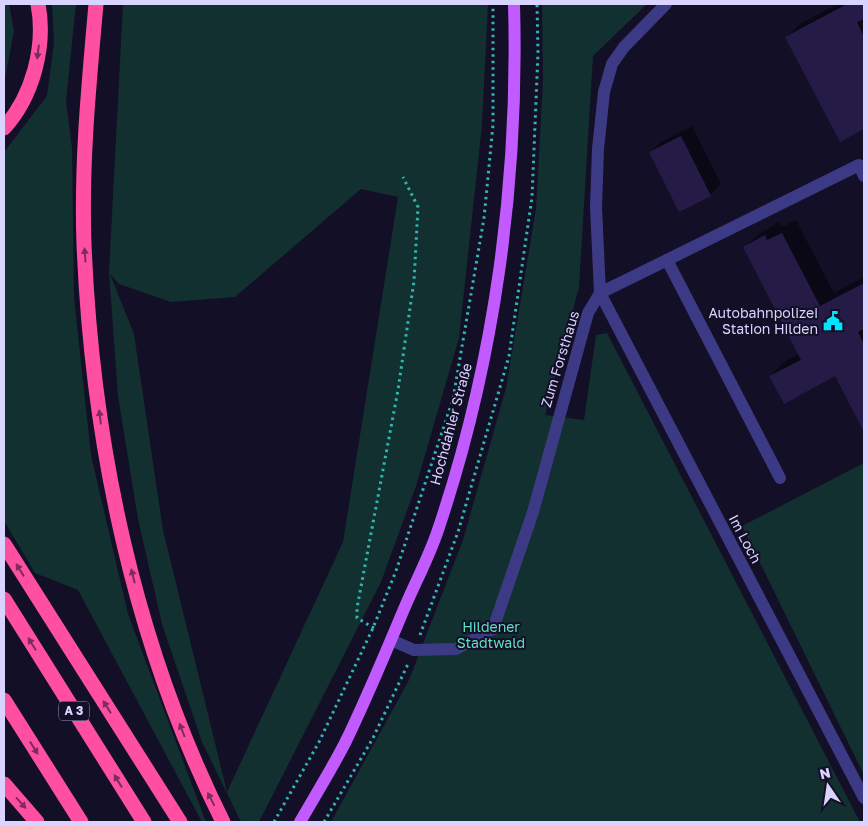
<svg xmlns="http://www.w3.org/2000/svg" width="868" height="826" viewBox="0 0 868 826" font-family="'Golos Text',sans-serif">
<style>
.green{fill:#12302f;fill-rule:evenodd}
.shadow{fill:#0007}
.building{fill:#241b47}
.lines{fill:none;stroke-linecap:round;stroke-linejoin:round}
.path{stroke:#2fb8b0;stroke-width:3;stroke-dasharray:2.5 4;stroke-linecap:butt}
.minor{stroke:#3d3a85;stroke-width:12}
.major{stroke:#c25bff;stroke-width:12}
.highway{stroke:#ff4fa3;stroke-width:15}
.oneway{fill:#7d2c5e}
.labels{text-anchor:middle;stroke-width:4;stroke-linejoin:round;paint-order:stroke}
.shield{fill:#130f26;stroke:#9e99be;stroke-width:1}
.shield-label{font-size:12px;font-weight:bold;fill:#d9d4ff}
.poi-label{font-size:14px;fill:#d9d4ff;stroke:#130f26;text-anchor:end}
.street-label{font-size:14px;fill:#d9d4ff;stroke:#130f26}
.park-label{font-size:14px;fill:#5fe0c0;stroke:#130f26}
</style>
<rect width="100%" height="100%" fill="#130f26"/>
<g class="green">
<polygon points="4,4 9,4 14,31 4,84"/>
<polygon points="52,4 76,4 66,101 72,148 74,298 91,455 128,614 206,822 202,822 78,590 35,573 4,521 4,152 47,96 54,43"/>
<path d="M123,4H488L482,125L459,338L416,486L381,582L259,822H241L202,742L162,624L138,519L118,396L109,272ZM361,189L398,197L343,542L227,792L163,530L134,334L110,274L119,284L171,302L235,297Z"/>
<polygon points="542,4 647,4 593,56 579,287 545,415 584,420 596,335 607,333 860,822 331,822 409,680 463,540 506,388 536,209 543,80"/>
<polygon points="864,463 864,775 742,526"/>
</g>
<g class="shadow">
<polygon points="838,4 864,4 864,128 840,141 787,37 800,24"/>
<polygon points="692,126 721,184 710,195 650,152 661,142"/>
<polygon points="796,220 834,293 864,277 864,429 836,375 770,376 784,362 800,354 744,248 759,234 779,222 782,227"/>
</g>
<g class="building">
<polygon points="847,4 864,4 864,19 857,22 864,37 864,129 840,142 785,37"/>
<polygon points="681,136 711,196 679,212 649,152"/>
<polygon points="782,233 820,306 864,283 864,329 858,332 864,344 864,432 835,376 784,404 769,376 801,360 743,247 765,235 767,240"/>
</g>
<g class="lines">
<g class="path">
<polyline points="374,628 357,618 357,608 398,390 414,281 418,207 403,177"/>
<polyline points="420,635 458,532 509,356 532,197 538,53 537,4"/>
<polyline points="274,822 319,742 373,628 396,571 453,399 484,218 493,125 493,4"/>
<polyline points="324,822 373,738 408,664"/>
</g>
<g class="minor">
<polyline points="667,260 859,165 864,176"/>
<polyline points="600,293 864,798"/>
<polyline points="600,293 667,260 780,478"/>
<polyline points="391,640 414,650 456,649 493,629 533,512 588,313 600,293 596,207 598,149 604,92 612,64 624,47 666,4"/>
</g>
<path class="major" d="M300,822C315,796 331,770 345,743C366,700 385,654 404,609C415,583 429,557 438,530C495,361 519,181 514,4"/>
<g class="highway">
<path d="M96,4C89,83 81,164 84,244C92,442 134,644 223,822"/>
<path d="M4,128C33,96 46,46 38,4"/>
<polyline points="4,544 180,822"/>
<polyline points="4,599 144,822"/>
<polyline points="4,700 81,822"/>
<polyline points="4,784 37,822"/>
</g>
</g>
<defs><path id="oneway-solid" d="M-6-.8H1V-3.2L6.5 0L1 3.2V.8H-6Z" transform="scale(1.25)"/></defs>
<g class="oneway">
<use href="#oneway-solid" transform="translate(38 52) rotate(97)"/>
<use href="#oneway-solid" transform="translate(85 255) rotate(-94)"/>
<use href="#oneway-solid" transform="translate(100 417) rotate(-97)"/>
<use href="#oneway-solid" transform="translate(20 570) rotate(-122)"/>
<use href="#oneway-solid" transform="translate(133 576) rotate(-104)"/>
<use href="#oneway-solid" transform="translate(32 644) rotate(-122)"/>
<use href="#oneway-solid" transform="translate(107 707) rotate(-122)"/>
<use href="#oneway-solid" transform="translate(182 730) rotate(-111)"/>
<use href="#oneway-solid" transform="translate(34 748) rotate(58)"/>
<use href="#oneway-solid" transform="translate(118 781) rotate(-122)"/>
<use href="#oneway-solid" transform="translate(211 799) rotate(-117)"/>
<use href="#oneway-solid" transform="translate(21 803) rotate(48)"/>
</g>
<defs>
<symbol id="civic-bare" viewBox="-9 -9 18 18"><path d="M-.6-6.5H3V-4.5H.6V-3L4-1V1h2V6H-6V1h2V-1L-.6-3ZM-1.2 2.5V6h2.4V2.5Z" fill="#00e5ff" stroke="#130f26" stroke-width="2.5" paint-order="stroke"/></symbol>
</defs>
<g fill-rule="evenodd">
<use href="#civic-bare" x="819" y="307" width="28" height="28"/>
</g>
<g class="labels">
<rect class="shield" x="59" y="701.5" width="30" height="19" rx="4"/>
<g class="shield-label">
<text x="74" y="715">A 3</text>
</g>
<g class="poi-label">
<text x="818" y="318">Autobahnpolizei<tspan x="818" dy="16">Station Hilden</tspan></text>
</g>
<g class="street-label">
<text transform="translate(560 359) rotate(-73)" y="5">Zum Forsthaus</text>
<text transform="translate(451 424) rotate(-75)" y="5">Hochdahler Straße</text>
<text transform="translate(745 539) rotate(62)" y="5">Im Loch</text>
</g>
<g class="park-label">
<text x="491" y="632">Hildener<tspan x="491" dy="16">Stadtwald</tspan></text>
</g>
</g>
<rect width="868" height="826" fill="none" stroke="#d9d4ff" stroke-width="10"/>
<g transform="translate(828 786) rotate(347)" stroke="#130f26" stroke-width="4" paint-order="stroke">
<path d="M0-4L9 19L0 12L-9 19Z" fill="#d9d4ff"/>
<text y="-8" font-size="14" font-weight="bold" text-anchor="middle" fill="#d9d4ff">N</text>
</g>
</svg>
